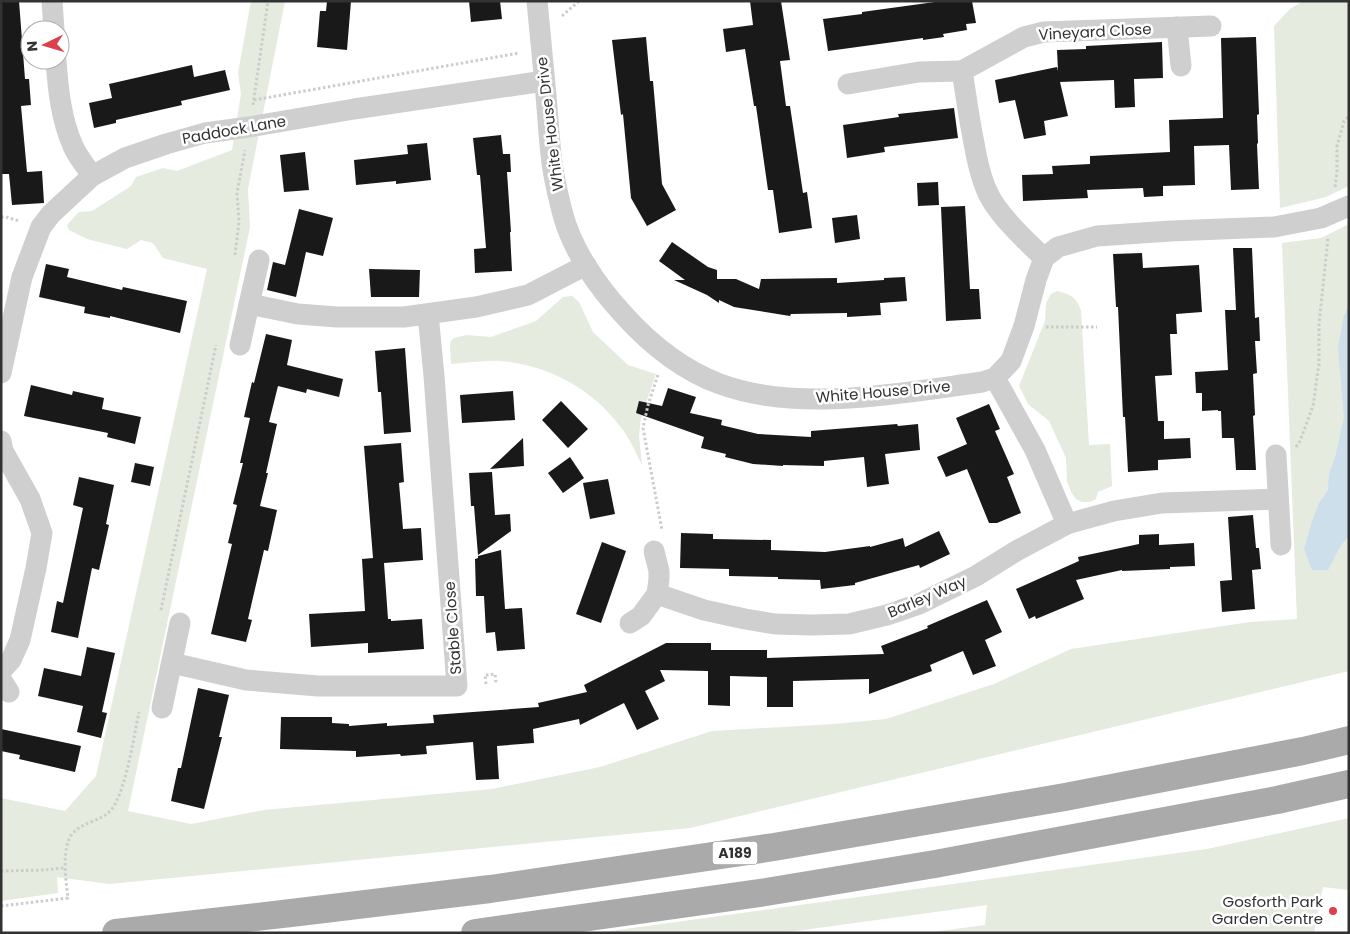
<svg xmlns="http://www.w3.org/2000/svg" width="1350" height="934" viewBox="0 0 1350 934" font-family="Poppins,sans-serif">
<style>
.green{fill:#e5ebdf}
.water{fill:#cddfea}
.building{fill:#191919}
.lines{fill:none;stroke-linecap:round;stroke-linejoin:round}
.path{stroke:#ccc;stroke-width:3;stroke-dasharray:2.5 2.5;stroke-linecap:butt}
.minor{stroke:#cfcfcf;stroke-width:21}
.primary{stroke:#aaa;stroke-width:28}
.poi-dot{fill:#dc414b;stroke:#fff;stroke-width:2}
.labels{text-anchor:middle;stroke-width:5;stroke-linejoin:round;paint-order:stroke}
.shield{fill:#fff;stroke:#707070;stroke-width:1}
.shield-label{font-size:14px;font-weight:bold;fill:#323232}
.street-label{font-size:15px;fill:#323232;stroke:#fff}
.poi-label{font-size:15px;fill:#323232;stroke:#fff;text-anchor:end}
</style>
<rect width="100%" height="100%" fill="#fff"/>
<g class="green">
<polygon points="251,1 285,1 248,189 250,227 128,811 191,824 264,810 492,789 600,767 712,731 834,724 886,719 994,684 1071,649 1250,622 1297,619 1282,243 1321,238 1349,224 1349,671 690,828 109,884 57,877 58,893 1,901 1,798 65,811 96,776 207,269 163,258 153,243 141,240 127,249 87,239 69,230 67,225 79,212 92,211 131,186 136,177 163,168 177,171 232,150 241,94 238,73"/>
<polygon points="1303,1 1349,1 1349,186 1326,197 1280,208 1274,26 1290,9"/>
<path d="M1057,291C1070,294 1076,297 1081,310L1089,445L1110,444L1112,486L1098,492L1096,499L1090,502H1082L1076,499L1071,492L1067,481L1066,458L1049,421L1028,404L1019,386L1045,321L1046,303L1051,294Z"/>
<path d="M572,296L579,302L593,332L628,365L656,374L641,418L639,435L642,465C635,451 629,437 619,425C591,388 547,365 501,361C485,360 468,363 451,364L450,345L451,341L454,338L466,335L491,337L536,321L563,297Z"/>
<polygon points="1349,818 1349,890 1323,887 1314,933 925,933 985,925 987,905 781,933 596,933 1207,849"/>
</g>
<polygon class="water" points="1349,306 1349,536 1341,545 1328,570 1312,570 1304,549 1312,521 1319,503 1328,490 1329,474 1335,458 1344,417 1338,348 1344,315"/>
<g class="building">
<polygon points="1,1 19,1 25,79 29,79 31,105 21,106 27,172 42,171 44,203 12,205 9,174 1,174"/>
<polygon points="327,1 351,1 347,50 317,47 320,11 326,11"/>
<polygon points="469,1 500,1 502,19 471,22"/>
<polygon points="750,1 781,1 790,60 780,61 786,106 790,106 803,193 807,192 812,228 779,233 773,190 768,190 756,106 754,106 745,49 726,52 723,29 753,25"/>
<polygon points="942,1 972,1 976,23 966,24 967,30 943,34 944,37 923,40 923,38 828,51 823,19 862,14 862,12"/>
<polygon points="646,37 650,81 653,81 662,184 676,210 647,226 631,198 623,114 621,115 612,40"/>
<polygon points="1256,37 1259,114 1257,115 1258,143 1257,144 1259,189 1231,190 1229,145 1194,146 1195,185 1163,186 1163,196 1144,197 1143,188 1087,190 1088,198 1023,201 1022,175 1053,174 1052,166 1090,164 1090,156 1170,152 1169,120 1223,118 1221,38"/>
<polygon points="1162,42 1163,78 1134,79 1135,107 1115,108 1114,80 1060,82 1068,116 1044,121 1046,135 1024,139 1015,100 999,103 995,80 1057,67 1058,71 1057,50 1086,49 1086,46"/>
<polygon points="192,65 194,77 225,70 230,90 181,101 182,105 116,120 116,123 94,128 89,103 112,98 109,84"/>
<polygon points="954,108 958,138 884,147 885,152 847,158 843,125 899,117 898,114"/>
<polygon points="501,135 503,154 510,154 511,172 507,172 511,232 510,232 512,271 475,273 474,249 486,248 480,175 477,175 473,138"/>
<polygon points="427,143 431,180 396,184 396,181 356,185 354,160 408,154 407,145"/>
<polygon points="305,152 309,190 284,192 280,155"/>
<polygon points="938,182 939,205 918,206 917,183"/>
<polygon points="965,206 970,289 979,289 981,319 946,321 941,207"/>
<polygon points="299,209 333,218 323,256 306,252 296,297 267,290 273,262 285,265"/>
<polygon points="857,215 860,239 835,243 832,218"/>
<polygon points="672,242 708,267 717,270 717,279 736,279 759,289 761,279 837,278 837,283 884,280 884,278 905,277 907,301 880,303 881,315 847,317 847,313 791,314 790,316 734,307 719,300 719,303 707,295 674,280 685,280 659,261"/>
<polygon points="1233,248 1252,248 1255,318 1259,317 1260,341 1255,341 1257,373 1253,374 1255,415 1253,416 1256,470 1236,470 1234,438 1222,438 1221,411 1218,411 1218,410 1202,411 1202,393 1196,393 1195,372 1228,370 1225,310 1236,310"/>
<polygon points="1142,253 1143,268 1199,265 1202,312 1176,314 1177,334 1170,334 1172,375 1155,376 1158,421 1164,421 1164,439 1190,438 1191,458 1158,460 1158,470 1128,472 1125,417 1123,417 1118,307 1116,307 1113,254"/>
<polygon points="46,264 69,269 67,277 122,290 123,287 187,301 180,333 110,316 110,318 84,313 85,307 39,297"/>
<polygon points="369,269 420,270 419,297 371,297"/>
<polygon points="266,334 292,340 287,365 343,379 339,397 307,389 306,393 278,386 269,422 277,424 266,473 268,473 260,506 277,510 268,551 264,550 248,619 252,620 246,642 211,634 232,544 228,543 237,505 233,504 243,463 240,463 250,418 244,417 252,382 254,383"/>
<polygon points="405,348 411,432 384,434 381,392 378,392 375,351"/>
<polygon points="31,385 72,395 73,391 104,398 102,409 141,417 135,444 107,437 108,433 24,416"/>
<polygon points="668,388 696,397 690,413 722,420 721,425 758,434 811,437 811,431 897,424 898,426 918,424 920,450 885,454 889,484 867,487 864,457 824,461 824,466 783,465 783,466 753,464 725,457 726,454 701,448 704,437 636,413 639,401 662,406"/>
<polygon points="513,391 515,420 462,423 460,395"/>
<polygon points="561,401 588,429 568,448 542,420"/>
<polygon points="989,404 1000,429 995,431 1014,474 1007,477 1021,513 997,523 989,523 967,469 946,477 937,457 967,444 956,418"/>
<polygon points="523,438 524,466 490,469"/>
<polygon points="401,443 404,482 399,483 403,529 421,528 423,560 384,563 388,619 391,619 391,621 422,619 424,649 368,653 368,643 311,647 309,614 365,611 362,559 373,558 364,446"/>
<polygon points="570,457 584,478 563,493 548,473"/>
<polygon points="135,463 154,467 150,486 131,482"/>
<polygon points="492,472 495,515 510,514 511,531 478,555 474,506 471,506 469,473"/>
<polygon points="79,477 114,485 106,524 109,525 99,570 92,568 78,638 51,632 57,601 63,603 83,508 73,505"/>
<polygon points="608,479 615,514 590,519 583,483"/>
<polygon points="1253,515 1256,548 1259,548 1261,569 1252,570 1255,609 1222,612 1220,581 1232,580 1228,517"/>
<polygon points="939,531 950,554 920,568 919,565 855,583 855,585 821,589 820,580 778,579 778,577 729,576 729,569 680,568 681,533 713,534 713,539 771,540 771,550 825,552 870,546 870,547 903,538 905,547"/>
<polygon points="1159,534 1159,545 1194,543 1195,566 1170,567 1170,569 1122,571 1122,570 1076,580 1084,599 1036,619 1035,616 1029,619 1016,589 1079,561 1078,557 1139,544 1139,535"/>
<polygon points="602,542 626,551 601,623 576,614"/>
<polygon points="501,550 505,609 522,608 525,649 497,651 495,632 486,633 484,596 476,596 475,559 478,558 478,556"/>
<polygon points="987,600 1002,632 985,640 996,666 973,675 963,651 930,665 932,671 869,694 869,679 793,681 793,707 767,707 767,677 730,676 730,706 708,705 708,671 660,670 665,681 645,691 659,719 637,730 624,703 580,725 579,719 533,729 534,743 497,746 499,779 476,780 473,742 426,746 427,754 401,756 400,754 356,757 356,751 280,749 281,717 332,717 332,723 349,724 349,726 387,723 387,726 434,723 433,715 539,707 538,703 587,692 584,685 666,643 711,643 711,650 767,650 767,658 884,654 881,646 928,628 927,626"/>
<polygon points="87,647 115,653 102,712 107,713 101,738 77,732 83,706 38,696 44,668 81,676"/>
<polygon points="198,688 229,695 219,737 222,737 204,809 171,801 178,768 181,768"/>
<polygon points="1,729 81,746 75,772 19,759 20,755 1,751"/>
</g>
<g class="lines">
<g class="path">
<polyline points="562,16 579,1"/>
<polyline points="254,100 519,53"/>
<polyline points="253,105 268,1"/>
<polyline points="1335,187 1337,172 1337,146 1344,121 1349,116"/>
<polyline points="1,217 6,217 19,221"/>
<polyline points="235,255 239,222 237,193 245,150"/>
<polyline points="1046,327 1097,327"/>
<polyline points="658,375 648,405 643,428 662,530"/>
<polyline points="1296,447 1300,441 1313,406 1319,364 1319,324 1328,238"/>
<polyline points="161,610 216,345"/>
<polyline points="486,684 485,675 495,674 496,683"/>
<polyline points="1,871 44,870 64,868"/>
<path d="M1,906L68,898C66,881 61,849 72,834C77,828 84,825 91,822C101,818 110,814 115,804C128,779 133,740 139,712"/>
</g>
<g class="minor">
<polyline points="52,1 54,30"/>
<path d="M537,1C540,33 543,64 546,95C548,118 549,140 552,163C554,179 558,195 562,211C571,248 597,286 623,314C649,343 682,370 720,384C798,413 901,393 982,382L995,378L1011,361L1024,326L1036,280L1044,258L1058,247L1097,236L1171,231L1274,227L1321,218L1349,206"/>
<polyline points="1177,27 1181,66"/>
<path d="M56,60C58,89 61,119 73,146C77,156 86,166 92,176"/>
<polyline points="962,71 1024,37 1044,32 1211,26"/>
<path d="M848,84L919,72L962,71C966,95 969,119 974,143C977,160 980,176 987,191C996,213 1026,241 1044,258"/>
<polyline points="249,304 298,314 337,317 404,317 476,307 528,295 586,265"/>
<polyline points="240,345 259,260"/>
<polyline points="1,373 22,277 41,227 51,214 92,176 125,158 166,144 205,133 249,127 354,109 544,81"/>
<polyline points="995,378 1035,450 1067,524"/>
<polyline points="1,441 3,451 30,499 42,533 36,568 20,640 11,660 1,671"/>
<polyline points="1276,455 1281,545"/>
<polyline points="657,594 704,610 745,619 775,624 811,625 849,624 887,615 919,604 976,576 1018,550 1067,524 1114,511 1162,503 1278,499"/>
<polyline points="630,623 641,616 657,594 659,579 659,571 654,551"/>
<polyline points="172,663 246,680 318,686 457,686 434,376 428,314"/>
<polyline points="1,679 9,692"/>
<polyline points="162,708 180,623"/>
</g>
<g class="primary">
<polyline points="116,933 291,913 490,889 774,847 1065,797 1303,751 1349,740"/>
<polyline points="475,933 766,892 935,864 1277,800 1349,784"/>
</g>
</g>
<circle class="poi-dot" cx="1333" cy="911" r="5"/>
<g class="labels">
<rect class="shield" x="712.5" y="841.5" width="45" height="23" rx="4"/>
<g class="shield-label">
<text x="735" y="858">A189</text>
</g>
<g class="street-label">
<text transform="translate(1095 32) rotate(-3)" y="5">Vineyard Close</text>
<text transform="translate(550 124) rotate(-97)" y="5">White House Drive</text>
<text transform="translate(234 130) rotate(-10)" y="5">Paddock Lane</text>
<text transform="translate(883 392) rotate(-5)" y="5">White House Drive</text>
<text transform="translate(927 597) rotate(-23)" y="5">Barley Way</text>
<text transform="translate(453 628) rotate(-94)" y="5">Stable Close</text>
</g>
<g class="poi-label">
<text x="1323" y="907">Gosforth Park<tspan x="1323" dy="17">Garden Centre</tspan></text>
</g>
</g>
<rect width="1350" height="934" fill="none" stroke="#323232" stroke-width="5"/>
<g transform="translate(45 45) rotate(265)"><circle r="24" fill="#ffffff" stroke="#adadad"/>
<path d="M0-4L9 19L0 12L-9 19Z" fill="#dc414b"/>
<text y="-8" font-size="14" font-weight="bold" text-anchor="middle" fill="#323232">N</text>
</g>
</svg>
